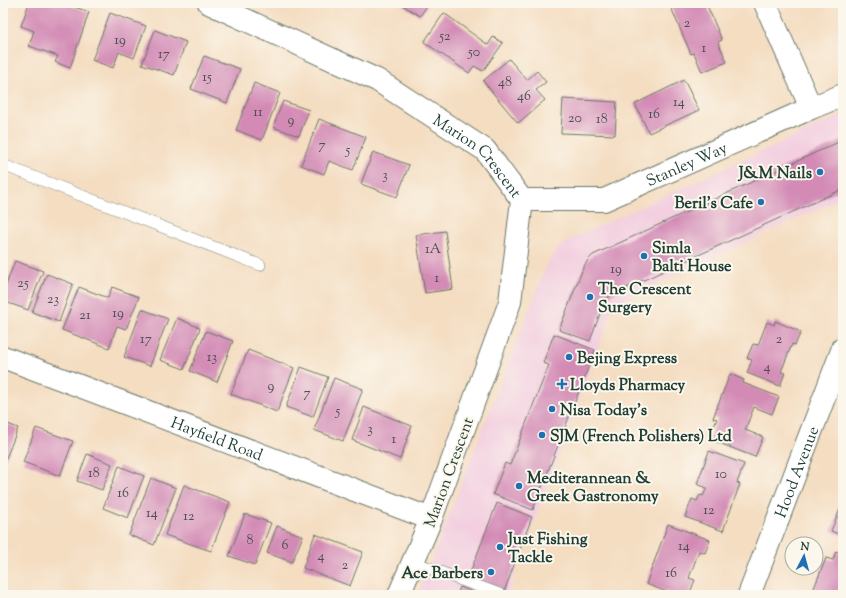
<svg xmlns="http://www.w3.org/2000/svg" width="846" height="598" viewBox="0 0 846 598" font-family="'Sorts Mill Goudy',serif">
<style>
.built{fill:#f3cfe0}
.building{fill:#d38bb6}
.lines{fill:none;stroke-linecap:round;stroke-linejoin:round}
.lane-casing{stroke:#6a7565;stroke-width:12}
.street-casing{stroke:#6a7565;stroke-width:24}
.lane{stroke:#fff;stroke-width:11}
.street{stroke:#fff;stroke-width:22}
.poi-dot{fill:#1f6fb2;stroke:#fbf7ec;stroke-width:1.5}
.labels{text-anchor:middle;stroke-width:4;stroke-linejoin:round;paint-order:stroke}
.number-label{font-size:14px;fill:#4c5054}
.street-label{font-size:16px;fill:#1f3d34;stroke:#fbf7ec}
.poi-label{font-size:16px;font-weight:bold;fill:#1f3d34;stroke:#fbf7ec;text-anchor:start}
</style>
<rect width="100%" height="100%" fill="#fbf7ec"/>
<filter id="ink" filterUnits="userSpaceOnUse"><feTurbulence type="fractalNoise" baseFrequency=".025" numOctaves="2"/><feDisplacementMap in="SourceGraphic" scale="8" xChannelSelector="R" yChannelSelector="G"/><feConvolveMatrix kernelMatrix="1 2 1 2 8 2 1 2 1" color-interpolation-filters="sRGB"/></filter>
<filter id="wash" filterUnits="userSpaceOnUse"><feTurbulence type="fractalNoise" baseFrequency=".012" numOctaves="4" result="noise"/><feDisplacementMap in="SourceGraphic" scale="16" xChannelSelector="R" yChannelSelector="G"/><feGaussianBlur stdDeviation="0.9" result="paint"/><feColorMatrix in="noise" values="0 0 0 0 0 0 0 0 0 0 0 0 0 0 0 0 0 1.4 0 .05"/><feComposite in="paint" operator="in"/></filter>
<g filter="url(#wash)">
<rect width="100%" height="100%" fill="#f4ddc1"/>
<polygon class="built" points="843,114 843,197 614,304 508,593 512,595 417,595 426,574 543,275 552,255 560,247 571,239"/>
<g id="blocks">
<g class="building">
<polygon points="29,3 63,3 89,12 70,68 55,62 58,56 29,46 34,31 21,26"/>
<polygon points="399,3 429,3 420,16"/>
<polygon points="669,3 706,3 722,40 718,42 727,62 702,72 694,53 691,54"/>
<polygon points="110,13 146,26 134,58 119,52 113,68 92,60"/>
<polygon points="444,13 488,45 493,37 503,43 483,71 474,66 469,73 424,42"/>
<polygon points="155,30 186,42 174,75 142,64"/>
<polygon points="204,56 240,69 227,103 191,89"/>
<polygon points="509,59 527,80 537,71 546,82 536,90 545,100 518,123 483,81"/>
<polygon points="684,80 699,110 649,133 635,104"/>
<polygon points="254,83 280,93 262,140 236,130"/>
<polygon points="563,99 617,102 615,135 561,133"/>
<polygon points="283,101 309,110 299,136 273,127"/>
<polygon points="319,119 366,137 353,170 329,161 324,174 301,165"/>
<polygon points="843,140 843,189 611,295 605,300 590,341 559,330 583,268 588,260 593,255"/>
<polygon points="373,152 409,165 397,197 361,184"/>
<polygon points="445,231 453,289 425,293 416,235"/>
<polygon points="15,261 43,271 28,310 3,301 3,293"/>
<polygon points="47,274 73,284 59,322 32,312"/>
<polygon points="79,287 108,298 112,287 139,297 126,329 117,326 109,348 62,330"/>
<polygon points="142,309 168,319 150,366 124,357"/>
<polygon points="177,318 200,328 184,369 160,360"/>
<polygon points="775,321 801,332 795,345 792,344 781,372 785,373 780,386 747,373 752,360 747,358 753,344 758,345 767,322 774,325"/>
<polygon points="206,331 233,341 217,382 190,371"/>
<polygon points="554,334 595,350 533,510 493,494 505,463 510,465 539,390 549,365 543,363"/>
<polygon points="248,350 294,368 277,412 231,394"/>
<polygon points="301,367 328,377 313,417 286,407"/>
<polygon points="730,374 744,380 743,383 779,397 772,414 754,407 745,430 763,437 755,457 709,439 717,419 713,418"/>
<polygon points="334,378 363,389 343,441 314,430"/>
<polygon points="364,407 412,426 400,459 352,440"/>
<polygon points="3,422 18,428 3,466"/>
<polygon points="36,428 73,441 60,476 23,462"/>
<polygon points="709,451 744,464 737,483 740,484 723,531 685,517 692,499 697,501 700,495 703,496 707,488 697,484"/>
<polygon points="87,454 112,464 102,490 77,481"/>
<polygon points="119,466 144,476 128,518 103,508"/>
<polygon points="151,478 176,488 154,545 129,535"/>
<polygon points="184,485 230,502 211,551 165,535"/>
<polygon points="843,502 843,536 831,531"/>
<polygon points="497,503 532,517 504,592 468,578"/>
<polygon points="245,514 271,523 255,565 229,556"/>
<polygon points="668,524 710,540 705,553 699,551 689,578 695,580 689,595 675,595 646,584"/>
<polygon points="277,526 303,536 292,562 267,553"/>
<polygon points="315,534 363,552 350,586 303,568"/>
<polygon points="836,551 843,554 843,595 816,595 812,593 826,558 833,560"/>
<polygon points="460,587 480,595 457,595"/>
</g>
</g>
</g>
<g filter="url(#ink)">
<use href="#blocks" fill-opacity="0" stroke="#6a7565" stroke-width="1"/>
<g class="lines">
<defs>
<g id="lane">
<polyline points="3,165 260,265"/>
<polyline points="413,562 502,595"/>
</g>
<g id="street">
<path id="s1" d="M209,3L377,80L485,150L522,200L510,302L431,519L399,595"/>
<polyline points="765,3 811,108"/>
<path id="s2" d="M522,200H604L811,108L843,95"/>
<path id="s3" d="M3,357L431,519"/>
<path id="s4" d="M749,595L843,348"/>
</g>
</defs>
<use href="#lane" class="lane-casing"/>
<use href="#street" class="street-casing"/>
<use href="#lane" class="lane"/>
<use href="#street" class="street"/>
</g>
</g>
<g class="poi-dot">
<circle cx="820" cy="172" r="4"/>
<circle cx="761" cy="202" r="4"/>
<circle cx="644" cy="256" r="4"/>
<circle cx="590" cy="297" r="4"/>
<circle cx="569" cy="357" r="4"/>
<path d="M560 378h4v4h4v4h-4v4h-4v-4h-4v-4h4z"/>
<circle cx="552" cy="409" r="4"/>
<circle cx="542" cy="435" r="4"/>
<circle cx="519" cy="486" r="4"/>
<circle cx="500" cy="547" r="4"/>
<circle cx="491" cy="572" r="4"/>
</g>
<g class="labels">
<g class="number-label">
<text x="687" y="27">2</text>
<text x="445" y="40">52</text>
<text x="120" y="44">19</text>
<text x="704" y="52">1</text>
<text x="474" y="56">50</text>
<text x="164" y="58">17</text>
<text x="207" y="81">15</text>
<text x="505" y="86">48</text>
<text x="524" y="100">46</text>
<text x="679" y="106">14</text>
<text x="258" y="116">11</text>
<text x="654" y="118">16</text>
<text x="575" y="122">20</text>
<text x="602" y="123">18</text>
<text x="291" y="124">9</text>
<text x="322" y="149">7</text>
<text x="348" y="154">5</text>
<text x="385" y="179">3</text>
<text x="433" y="253">1A</text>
<text x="616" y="273">19</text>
<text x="437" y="282">1</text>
<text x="23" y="287">25</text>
<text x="53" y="303">23</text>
<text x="118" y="317">19</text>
<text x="85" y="319">21</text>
<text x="146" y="343">17</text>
<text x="779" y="343">2</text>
<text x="212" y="361">13</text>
<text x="767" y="371">4</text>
<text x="271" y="390">9</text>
<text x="307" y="397">7</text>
<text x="338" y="415">5</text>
<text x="370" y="433">3</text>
<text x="394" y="443">1</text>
<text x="94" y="477">18</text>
<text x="721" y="478">10</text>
<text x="123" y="497">16</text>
<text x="709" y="514">12</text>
<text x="152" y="517">14</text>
<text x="189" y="520">12</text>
<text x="250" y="544">8</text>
<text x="285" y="549">6</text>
<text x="684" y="550">14</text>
<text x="321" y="560">4</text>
<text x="345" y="569">2</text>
<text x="671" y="577">16</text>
</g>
<g class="street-label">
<text dy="6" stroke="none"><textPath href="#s1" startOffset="312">Marion Crescent</textPath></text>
<text dy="6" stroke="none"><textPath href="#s2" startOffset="172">Stanley Way</textPath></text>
<text dy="6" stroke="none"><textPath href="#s3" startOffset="229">Hayfield Road</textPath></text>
<text transform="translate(448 472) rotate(-70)" y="6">Marion Crescent</text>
<text dy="6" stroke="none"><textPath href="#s4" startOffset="132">Hood Avenue</textPath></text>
</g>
<g class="poi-label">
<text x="812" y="178" text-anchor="end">J&amp;M Nails</text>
<text x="753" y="208" text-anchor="end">Beril’s Cafe</text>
<text x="652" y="253">Simla<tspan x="652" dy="18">Balti House</tspan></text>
<text x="598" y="294">The Crescent<tspan x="598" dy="18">Surgery</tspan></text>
<text x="577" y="363">Bejing Express</text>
<text x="570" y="390">Lloyds Pharmacy</text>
<text x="560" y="415">Nisa Today’s</text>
<text x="550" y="441">SJM (French Polishers) Ltd</text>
<text x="527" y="483">Mediterannean &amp;<tspan x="527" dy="18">Greek Gastronomy</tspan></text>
<text x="508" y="544">Just Fishing<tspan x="508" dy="18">Tackle</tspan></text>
<text x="483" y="578" text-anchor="end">Ace Barbers</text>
</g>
</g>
<rect width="846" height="598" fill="none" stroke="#fbf7ec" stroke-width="16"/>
<g transform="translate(804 556) rotate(6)"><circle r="19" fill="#fbf7ec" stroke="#a3ada2"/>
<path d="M0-3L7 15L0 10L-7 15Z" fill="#1f6fb2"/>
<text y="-6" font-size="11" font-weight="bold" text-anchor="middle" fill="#1f3d34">N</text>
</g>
</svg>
